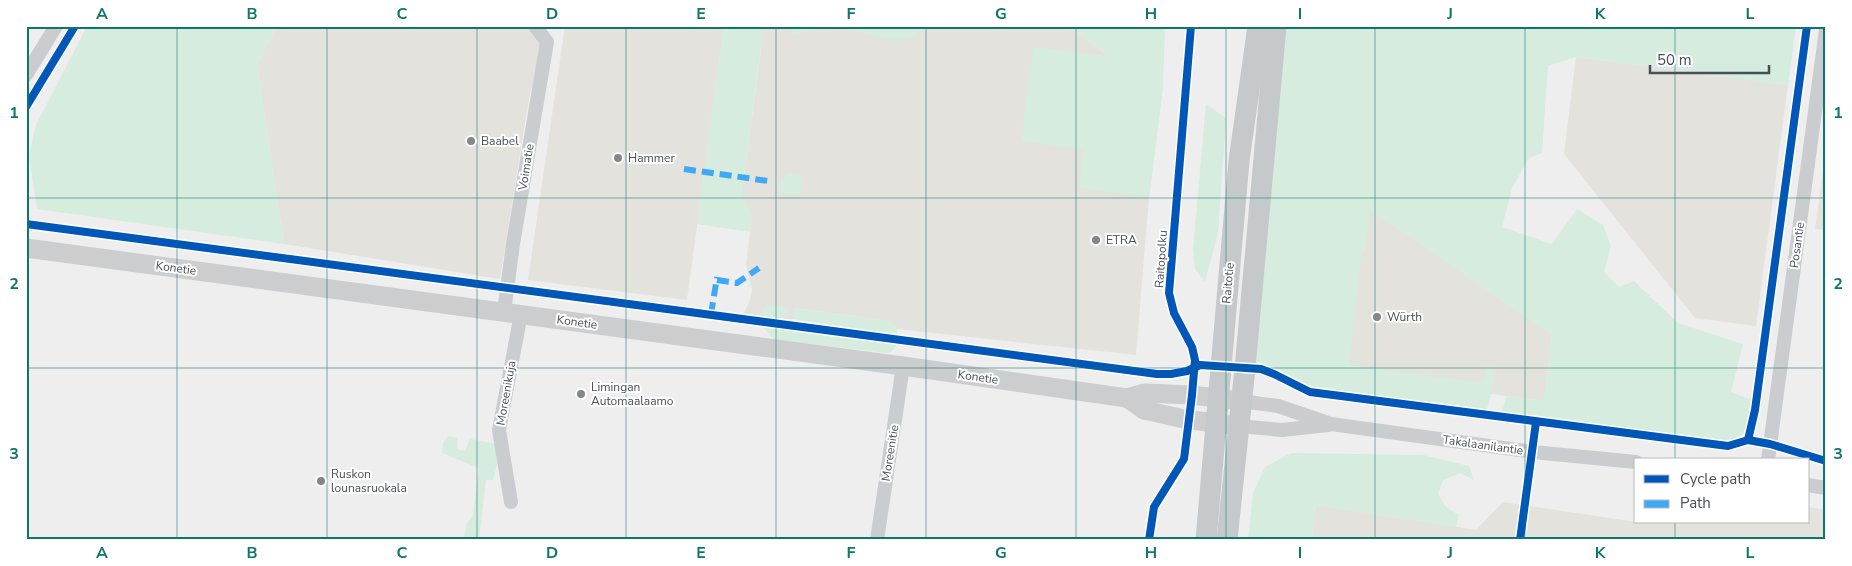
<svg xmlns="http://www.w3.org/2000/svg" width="1852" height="566" viewBox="0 0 1852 566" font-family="'Nunito Sans',sans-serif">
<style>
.commercial{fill:#e4e2dc}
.green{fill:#d5ecdf}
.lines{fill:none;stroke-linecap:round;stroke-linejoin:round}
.street{stroke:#cacccf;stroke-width:14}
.secondary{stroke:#cbcdcf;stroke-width:19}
.primary{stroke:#c6c9cc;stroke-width:21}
.quiet{stroke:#3fa9f5;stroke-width:6;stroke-dasharray:12 6;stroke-linecap:butt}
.cycleway-casing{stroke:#fff;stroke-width:11}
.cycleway{stroke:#0057b8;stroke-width:8}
.grid{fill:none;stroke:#0f766e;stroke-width:1;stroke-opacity:0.55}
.poi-dot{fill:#82878d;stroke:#fff;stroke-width:2}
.labels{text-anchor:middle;stroke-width:4;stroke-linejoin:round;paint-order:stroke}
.poi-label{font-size:12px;fill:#474f59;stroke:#fff;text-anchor:start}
.street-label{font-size:12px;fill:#474f59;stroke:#fff}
.neatline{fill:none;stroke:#0f766e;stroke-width:2}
.grid-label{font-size:16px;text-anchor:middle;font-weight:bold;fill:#0f766e}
</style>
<rect width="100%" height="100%" fill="#efeeee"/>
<g class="commercial">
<polygon points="277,26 546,26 528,104 500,279 284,244 257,66"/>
<polygon points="565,26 724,26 687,300 528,280"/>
<polygon points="759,26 1067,26 1110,57 1163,86 1149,197 1136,355 897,329 890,321 794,308 793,319 786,319 787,308 763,316 765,317 743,314 749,303 752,290 746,264 752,218 750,210 743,198 742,192 761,50 762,40"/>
<polygon points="1576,57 1788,85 1756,326 1695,318 1564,154"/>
<polygon points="1826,148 1826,230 1815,229"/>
<polygon points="1370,209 1552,335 1544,401 1312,370"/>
<polygon points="1503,502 1636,522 1808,522 1808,507 1826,510 1826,540 1312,540 1316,505 1476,530"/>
</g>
<g class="green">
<polygon points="87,26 277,26 257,67 284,244 37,209 29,155 36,125"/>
<path d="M724,26H759L762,40L742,192C743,200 748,204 751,211C753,218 751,225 750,232L697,224Z"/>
<polygon points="788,26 833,26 821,27 796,35 789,30"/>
<path d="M842,26H926C904,52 870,34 842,26Z"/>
<polygon points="1067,26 1165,26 1163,86 1149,197 1079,188 1083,149 1021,141 1033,47 1109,56"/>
<path d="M1282,26H1796L1788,85L1576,57L1548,66L1542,153L1529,158L1512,188L1502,227L1552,244L1577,209L1603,225L1611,246L1604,272L1619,287L1634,281L1678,323L1743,344L1731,392L1751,400C1746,426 1748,445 1717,443L1501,414L1507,396L1544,401L1552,335L1370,210L1365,251H1362L1349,365L1483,383L1488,364C1500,376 1489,401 1485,414L1306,388L1262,363L1254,361Z"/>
<polygon points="1206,104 1226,118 1218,233 1205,282 1195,269 1193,250"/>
<path d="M788,174H797L802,176L803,181L799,195L781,194C777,185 781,180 788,174Z"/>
<polygon points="768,305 787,308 786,319 763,316 762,310"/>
<polygon points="793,308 890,321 897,329 897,335 793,319"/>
<polygon points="766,325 895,342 896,346 891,352 886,353 778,340 772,338 764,328 763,326"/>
<polygon points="448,436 456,437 458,442 457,449 465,451 470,439 498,444 498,461 493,480 486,480 479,540 464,540 466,525 473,515 479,468 442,453 443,443"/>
<polygon points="1291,453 1423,455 1469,466 1474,480 1460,473 1443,480 1438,494 1446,507 1459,515 1456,527 1316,505 1312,540 1248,540 1253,493 1265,467"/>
</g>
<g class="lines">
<g class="street">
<polyline points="26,75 56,26"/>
<polyline points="504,312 513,244 547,42 535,26"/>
<polyline points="1241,401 1278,406 1331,424 1533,452 1636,462"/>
<polyline points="1238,426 1282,430 1328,425"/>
<polyline points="1768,460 1826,30"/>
<polyline points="1808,485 1826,488"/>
<polyline points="511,502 499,430 521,314"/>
<polyline points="877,540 903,366"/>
</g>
<g class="secondary">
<polyline points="26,248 903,366 1127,398 1145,393 1192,395 1232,400"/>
<polyline points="1127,398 1144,410 1184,419 1238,426"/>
</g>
<g class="primary">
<polyline points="1206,540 1239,161 1258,26"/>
<polyline points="1227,540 1245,368 1276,26"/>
</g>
<g class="quiet">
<polyline points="684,169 768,181"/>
<polyline points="717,280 737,283 759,268"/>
<polyline points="711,314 717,277"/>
</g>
<defs>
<g id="cycleway">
<polyline points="26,107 75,26"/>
<polyline points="26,224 1157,374 1171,374 1187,371 1200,365 1261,369 1274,374 1310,392 1728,446 1748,440 1770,444 1826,461"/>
<polyline points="1748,440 1755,410 1807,26"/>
<polyline points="1149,540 1154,507 1184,459 1192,395 1195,360 1192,347 1174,313 1169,293 1191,26"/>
<polyline points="1520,540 1536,422"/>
</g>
</defs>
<use href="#cycleway" class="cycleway-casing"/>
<use href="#cycleway" class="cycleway"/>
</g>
<path class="grid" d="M177,26V540M327,26V540M477,26V540M626,26V540M776,26V540M926,26V540M1076,26V540M1226,26V540M1375,26V540M1525,26V540M1675,26V460M26,198H1826M26,368H1826M1675,522V540"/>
<g class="poi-dot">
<circle cx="471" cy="141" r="5"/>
<circle cx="618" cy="158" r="5"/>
<circle cx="1096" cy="240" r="5"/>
<circle cx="1377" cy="317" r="5"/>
<circle cx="581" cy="394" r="5"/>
<circle cx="321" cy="481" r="5"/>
</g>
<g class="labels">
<g class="poi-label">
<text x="481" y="145">Baabel</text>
<text x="628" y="162">Hammer</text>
<text x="1106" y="244">ETRA</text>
<text x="1387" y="321">Würth</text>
<text x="591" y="391">Limingan<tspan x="591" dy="14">Automaalaamo</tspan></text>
<text x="331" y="478">Ruskon<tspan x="331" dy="14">lounasruokala</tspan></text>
</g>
<g class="street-label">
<text transform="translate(526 167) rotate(-81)" y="4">Voimatie</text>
<text transform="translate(1797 245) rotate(-82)" y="4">Posantie</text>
<text transform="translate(1161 259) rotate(-86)" y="4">Raitopolku</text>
<text transform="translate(176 268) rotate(8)" y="4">Konetie</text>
<text transform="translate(1228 283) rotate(-85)" y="4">Raitotie</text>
<text transform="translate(577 322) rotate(8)" y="4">Konetie</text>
<text transform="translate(978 377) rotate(8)" y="4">Konetie</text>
<text transform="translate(506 393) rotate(-80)" y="4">Moreenikuja</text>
<text transform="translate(1483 445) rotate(8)" y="4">Takalaanilantie</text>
<text transform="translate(890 453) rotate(-81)" y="4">Moreenitie</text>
</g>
</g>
<rect width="1852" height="566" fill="none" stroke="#ffffff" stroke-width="55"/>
<rect x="1634" y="458" width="175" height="65" fill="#ffffff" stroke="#b5b9bd"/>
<rect x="1644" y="475" width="25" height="8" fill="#0057b8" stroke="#b5b9bd"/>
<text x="1680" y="484" font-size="15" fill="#474f59">Cycle path</text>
<rect x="1644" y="500" width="25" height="8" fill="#3fa9f5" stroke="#b5b9bd"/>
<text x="1680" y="508" font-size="15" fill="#474f59">Path</text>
<path d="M1650 65v8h119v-8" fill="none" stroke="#474f59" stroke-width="2.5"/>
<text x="1657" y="65" font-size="15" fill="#474f59" stroke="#ffffff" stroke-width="4" paint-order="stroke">50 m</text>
<rect x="28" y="28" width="1796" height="510" class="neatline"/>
<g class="grid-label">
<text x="102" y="19">A</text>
<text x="252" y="19">B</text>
<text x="402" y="19">C</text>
<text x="552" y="19">D</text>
<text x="701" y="19">E</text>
<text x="851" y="19">F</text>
<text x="1001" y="19">G</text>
<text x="1151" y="19">H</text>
<text x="1300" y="19">I</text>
<text x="1450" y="19">J</text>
<text x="1600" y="19">K</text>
<text x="1750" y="19">L</text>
<text x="14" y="118">1</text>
<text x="1838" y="118">1</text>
<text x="14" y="289">2</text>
<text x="1838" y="289">2</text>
<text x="14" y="459">3</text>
<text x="1838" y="459">3</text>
<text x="102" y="558">A</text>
<text x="252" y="558">B</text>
<text x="402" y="558">C</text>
<text x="552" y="558">D</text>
<text x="701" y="558">E</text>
<text x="851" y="558">F</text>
<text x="1001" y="558">G</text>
<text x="1151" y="558">H</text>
<text x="1300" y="558">I</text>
<text x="1450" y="558">J</text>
<text x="1600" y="558">K</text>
<text x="1750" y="558">L</text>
</g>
</svg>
